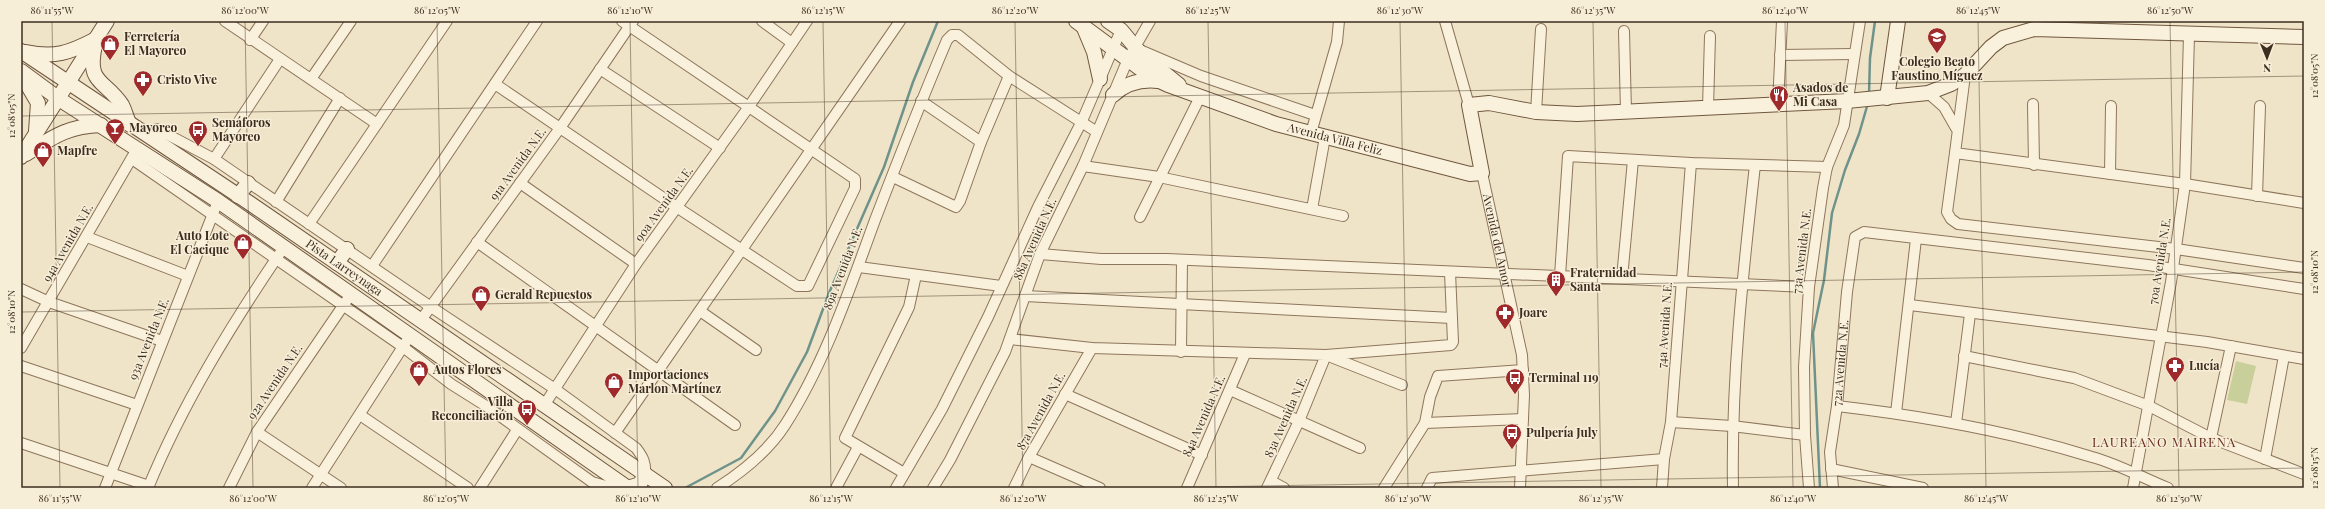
<svg xmlns="http://www.w3.org/2000/svg" width="2325" height="509" viewBox="0 0 2325 509" font-family="'Playfair Display',serif">
<style>
.green{fill:#c9cf9b}
.lines{fill:none;stroke-linecap:round;stroke-linejoin:round}
.stream{stroke:#6f938a;stroke-width:2.5}
.street-casing{stroke:#8d765c;stroke-width:12}
.secondary-casing{stroke:#6f573f;stroke-width:16}
.street{stroke:#faf1dc;stroke-width:10}
.secondary{stroke:#faf1dc;stroke-width:14}
.ticks{fill:none;stroke:#3d2e20;stroke-width:1;stroke-opacity:0.45}
.labels{text-anchor:middle;stroke-width:3;stroke-linejoin:round;paint-order:stroke}
.poi-label{font-size:12px;font-weight:bold;fill:#3d2e20;stroke:#f7eed8;text-anchor:start}
.street-label{font-size:12px;fill:#3d2e20;stroke:#f7eed8}
.neighbourhood-label{font-size:13px;letter-spacing:1px;fill:#6b2e1e;stroke:#f7eed8}
.neatline{fill:none;stroke:#3d2e20;stroke-width:1.5}
.ticks-label{font-size:10px;text-anchor:middle;fill:#3d2e20}
</style>
<rect width="100%" height="100%" fill="#f0e4c8"/>
<polygon class="green" points="2236,361 2256,366 2247,404 2227,400"/>
<g class="lines">
<g class="stream">
<polyline points="1869,94 1870,58 1875,21"/>
<polyline points="685,488 741,458 775,411 807,352 829,293 884,167 913,82 938,21"/>
<polyline points="1820,488 1813,333 1824,280 1832,213 1845,170 1859,134 1868,103"/>
</g>
<defs>
<g id="street">
<polyline points="225,21 377,124"/>
<polyline points="762,21 792,43"/>
<polyline points="1445,21 1469,105"/>
<polyline points="1624,31 1626,112"/>
<polyline points="250,40 263,21"/>
<polyline points="1140,50 1201,76 1315,115"/>
<polyline points="1780,55 1854,54"/>
<polyline points="600,69 720,148"/>
<polyline points="1965,75 1955,153 2185,184 2304,203"/>
<polyline points="311,79 351,21"/>
<polyline points="495,84 678,208 797,286 808,286 855,188 855,179 622,21"/>
<polyline points="1928,93 1944,107 1956,128"/>
<polyline points="921,101 981,142"/>
<polyline points="1778,104 1782,21"/>
<polyline points="2033,104 2034,165"/>
<polyline points="1708,108 1710,36"/>
<polyline points="1536,112 1541,29"/>
<path d="M157,129L214,159L431,307L555,389L636,448C643,457 646,463 645,474"/>
<polyline points="1311,133 1337,42 1339,21"/>
<polyline points="1955,153 1947,212 1951,219 1958,224 2176,249 2304,268"/>
<polyline points="132,159 403,347 451,384 486,406 592,482 606,486 628,488"/>
<polyline points="214,159 280,59"/>
<polyline points="1083,166 1159,177 1343,216"/>
<path id="s1" d="M1482,173L1522,355L1524,395L1520,488"/>
<polyline points="2110,174 2111,106"/>
<polyline points="893,177 956,207 960,201 981,142 1009,76"/>
<polyline points="520,183 636,264"/>
<polyline points="2257,196 2260,106"/>
<polyline points="276,202 340,98"/>
<polyline points="1312,209 1325,137"/>
<polyline points="1140,217 1200,97"/>
<polyline points="309,224 447,21"/>
<polyline points="87,237 188,276"/>
<polyline points="477,242 735,425"/>
<polyline points="1040,254 1101,259 1167,259 1809,287"/>
<polyline points="372,266 537,21"/>
<polyline points="859,267 1001,286"/>
<polyline points="1560,276 1568,156 1691,163 1827,167"/>
<polyline points="1622,278 1633,160"/>
<polyline points="21,289 49,302 162,341"/>
<polyline points="1025,296 1452,318"/>
<polyline points="1910,305 2207,342 2304,359"/>
<polyline points="700,311 756,350"/>
<polyline points="421,320 560,128 633,21"/>
<polyline points="1010,339 1092,348 1326,355 1299,421 1267,488"/>
<polyline points="21,348 134,154"/>
<polyline points="1181,352 1182,260"/>
<polyline points="1964,356 2074,378 2149,406 2211,438 2304,474"/>
<polyline points="21,366 137,405"/>
<polyline points="1402,385 1326,355 1451,345 1453,342 1450,272"/>
<polyline points="1230,390 1360,448"/>
<polyline points="1065,394 1202,455"/>
<polyline points="545,404 636,264 748,108 807,21"/>
<path d="M1837,406C1923,416 2009,431 2092,457C2118,464 2143,478 2168,488"/>
<polyline points="1896,413 1916,239"/>
<polyline points="360,415 468,488"/>
<polyline points="1671,422 1732,426 1805,435"/>
<polyline points="1425,423 1523,419"/>
<polyline points="1956,423 1970,314"/>
<polyline points="257,432 341,488"/>
<polyline points="615,433 900,21"/>
<polyline points="2211,438 2231,346"/>
<polyline points="21,443 149,486"/>
<polyline points="1029,457 1100,488"/>
<polyline points="2265,459 2284,356"/>
<polyline points="1831,469 1923,488"/>
<polyline points="904,473 845,438 909,307 916,275"/>
<polyline points="1271,481 1284,488"/>
<polyline points="105,488 218,201"/>
<path d="M148,488C182,405 230,327 280,253"/>
<polyline points="229,488 257,432 347,300"/>
<polyline points="312,488 406,342"/>
<polyline points="480,488 517,430"/>
<path d="M717,488C742,472 769,450 785,425C825,363 850,288 875,220C898,160 922,99 947,40L952,35H958L1009,76L1097,132"/>
<polyline points="836,488 858,447"/>
<polyline points="896,488 942,409 988,317 1038,207 1082,121 1121,30"/>
<polyline points="933,488 950,460 1005,352 1040,254 1083,166 1128,59 1150,21"/>
<polyline points="1014,488 1029,457 1092,348"/>
<polyline points="1187,488 1245,354"/>
<polyline points="1384,488 1425,423 1430,397 1438,376 1523,370"/>
<polyline points="1427,488 1432,478 1664,459"/>
<polyline points="1662,488 1664,459 1671,422 1691,163"/>
<path d="M1733,488C1731,380 1743,273 1755,165"/>
<polyline points="1809,488 1805,435 1804,367 1809,287 1823,188 1827,167 1844,125 1860,21"/>
<path id="s2" d="M1833,488L1830,452L1837,406L1847,292L1855,237L1864,232L2148,265L2304,289"/>
<polyline points="2133,488 2171,282 2185,184 2189,35"/>
</g>
<g id="secondary">
<path id="s3" d="M1076,21L1153,78L1168,85L1276,124L1470,174L1482,173L1469,105L1489,103L1536,112L1577,114L1847,101L1928,93L1951,84L1965,75L1991,47L2003,38L2034,29L2304,37"/>
<polyline points="1108,21 1121,30 1141,54 1179,85"/>
<polyline points="1084,28 1094,52 1100,79"/>
<path d="M95,45C86,85 105,79 122,105C125,111 127,119 130,125"/>
<path id="s4" d="M21,51L251,204L665,488"/>
<path d="M26,52C55,58 69,53 96,39"/>
<polyline points="21,71 59,99 218,201 628,488 640,484 645,474"/>
<polyline points="21,74 38,103 36,131"/>
<path d="M1113,95C1126,83 1140,79 1158,81"/>
<polyline points="1887,98 1898,21"/>
<path d="M26,154C53,137 68,126 101,125"/>
<polyline points="21,157 107,21"/>
<polyline points="238,196 248,183"/>
<polyline points="337,263 347,249"/>
</g>
</defs>
<use href="#street" class="street-casing"/>
<use href="#secondary" class="secondary-casing"/>
<use href="#street" class="street"/>
<use href="#secondary" class="secondary"/>
</g>
<path class="ticks" d="M52,21L60,488M245,21L253,488M437,21L446,488M630,21L638,488M823,21L831,488M1015,21L1023,488M1208,21L1216,488M1400,21L1408,488M1593,21L1601,488M1785,21L1793,488M1978,21L1986,488M2170,21L2179,488M21,116L2304,76M21,312L2304,272M1144,488L2304,468"/>
<defs>
<symbol id="school-pin" viewBox="-11 -11 22 30"><path d="M0 17L-7.5 6A9.5 9.5 0 1 1 7.5 6Z" fill="#9e2a2b" stroke="#f7eed8"/><path d="M0-5L7-2L0 1L-7-2ZM-4 1L0 2.5L4 1V4Q0 6-4 4Z" fill="#fff"/></symbol>
<symbol id="shop-pin" viewBox="-11 -11 22 30"><path d="M0 17L-7.5 6A9.5 9.5 0 1 1 7.5 6Z" fill="#9e2a2b" stroke="#f7eed8"/><path d="M-5-2.5h2.3a2.7 3.5 0 0 1 5.4 0H5L5.5 6h-11ZM-1.5-2.5h3a1.5 2.3 0 0 0-3 0Z" fill="#fff"/></symbol>
<symbol id="pharmacy-pin" viewBox="-11 -11 22 30"><path d="M0 17L-7.5 6A9.5 9.5 0 1 1 7.5 6Z" fill="#9e2a2b" stroke="#f7eed8"/><path d="M-2-6h4v4h4v4h-4v4h-4v-4h-4v-4h4Z" fill="#fff"/></symbol>
<symbol id="restaurant-pin" viewBox="-11 -11 22 30"><path d="M0 17L-7.5 6A9.5 9.5 0 1 1 7.5 6Z" fill="#9e2a2b" stroke="#f7eed8"/><path d="M-5-6h1v4h1v-4h1v4h1v-4h1v5L-1.5 .5V6h-2V.5L-5-1ZM5-6V6H3V1.5H1.5Q1.5-4 5-6Z" fill="#fff"/></symbol>
<symbol id="bar-pin" viewBox="-11 -11 22 30"><path d="M0 17L-7.5 6A9.5 9.5 0 1 1 7.5 6Z" fill="#9e2a2b" stroke="#f7eed8"/><path d="M-6-5H6L.8 .8V4.5H3.5V6h-7V4.5H-.8V.8Z" fill="#fff"/></symbol>
<symbol id="bus-pin" viewBox="-11 -11 22 30"><path d="M0 17L-7.5 6A9.5 9.5 0 1 1 7.5 6Z" fill="#9e2a2b" stroke="#f7eed8"/><path d="M-5-6H5V4H4V6H2V4H-2V6H-4V4H-5ZM-3.5-4V0h7V-4ZM-3.5 1.2v1.5H-2V1.2ZM2 1.2v1.5H3.5V1.2Z" fill="#fff"/></symbol>
<symbol id="building-pin" viewBox="-11 -11 22 30"><path d="M0 17L-7.5 6A9.5 9.5 0 1 1 7.5 6Z" fill="#9e2a2b" stroke="#f7eed8"/><path d="M-4-6H4V6H1V3H-1V6H-4ZM-2.5-4.3h1.7v1.8h-1.7ZM.8-4.3h1.7v1.8H.8ZM-2.5-1h1.7V.8h-1.7ZM.8-1h1.7V.8H.8Z" fill="#fff"/></symbol>
</defs>
<g fill-rule="evenodd">
<use href="#school-pin" x="1926" y="26" width="22" height="30"/>
<use href="#shop-pin" x="99" y="33" width="22" height="30"/>
<use href="#pharmacy-pin" x="132" y="69" width="22" height="30"/>
<use href="#restaurant-pin" x="1768" y="84" width="22" height="30"/>
<use href="#bar-pin" x="104" y="117" width="22" height="30"/>
<use href="#bus-pin" x="187" y="119" width="22" height="30"/>
<use href="#shop-pin" x="32" y="140" width="22" height="30"/>
<use href="#shop-pin" x="232" y="232" width="22" height="30"/>
<use href="#building-pin" x="1545" y="269" width="22" height="30"/>
<use href="#shop-pin" x="470" y="284" width="22" height="30"/>
<use href="#pharmacy-pin" x="1494" y="302" width="22" height="30"/>
<use href="#pharmacy-pin" x="2164" y="355" width="22" height="30"/>
<use href="#shop-pin" x="408" y="359" width="22" height="30"/>
<use href="#bus-pin" x="1504" y="367" width="22" height="30"/>
<use href="#shop-pin" x="603" y="371" width="22" height="30"/>
<use href="#bus-pin" x="516" y="398" width="22" height="30"/>
<use href="#bus-pin" x="1501" y="422" width="22" height="30"/>
</g>
<g class="labels">
<g class="poi-label">
<text x="124" y="41">Ferretería<tspan x="124" dy="14">El Mayoreo</tspan></text>
<text x="1937" y="66" text-anchor="middle">Colegio Beato<tspan x="1937" dy="14">Faustino Míguez</tspan></text>
<text x="157" y="84">Cristo Vive</text>
<text x="1793" y="92">Asados de<tspan x="1793" dy="14">Mi Casa</tspan></text>
<text x="212" y="127">Semáforos<tspan x="212" dy="14">Mayoreo</tspan></text>
<text x="129" y="132">Mayoreo</text>
<text x="57" y="155">Mapfre</text>
<text x="229" y="240" text-anchor="end">Auto Lote<tspan x="229" dy="14">El Cacique</tspan></text>
<text x="1570" y="277">Fraternidad<tspan x="1570" dy="14">Santa</tspan></text>
<text x="495" y="299">Gerald Repuestos</text>
<text x="1519" y="317">Joare</text>
<text x="2189" y="370">Lucía</text>
<text x="433" y="374">Autos Flores</text>
<text x="628" y="379">Importaciones<tspan x="628" dy="14">Marlon Martínez</tspan></text>
<text x="1529" y="382">Terminal 119</text>
<text x="513" y="406" text-anchor="end">Villa<tspan x="513" dy="14">Reconciliación</tspan></text>
<text x="1526" y="437">Pulpería July</text>
</g>
<g class="street-label">
<text dy="4" stroke="none"><textPath href="#s3" startOffset="288">Avenida Villa Feliz</textPath></text>
<text transform="translate(518 164) rotate(-54)" y="4">91a Avenida N.E.</text>
<text transform="translate(664 204) rotate(-54)" y="4">90a Avenida N.E.</text>
<text transform="translate(1035 239) rotate(-66)" y="4">88a Avenida N.E.</text>
<text dy="4" stroke="none"><textPath href="#s1" startOffset="69">Avenida del Amor</textPath></text>
<text transform="translate(68 243) rotate(-60)" y="4">94a Avenida N.E.</text>
<text transform="translate(1802 251) rotate(-83)" y="4">73a Avenida N.E.</text>
<text transform="translate(2160 261) rotate(-81)" y="4">70a Avenida N.E.</text>
<text dy="4" stroke="none"><textPath href="#s4" startOffset="389">Pista Larreynaga</textPath></text>
<text transform="translate(843 268) rotate(-69)" y="4">89a Avenida N.E.</text>
<text transform="translate(1665 325) rotate(-86)" y="4">74a Avenida N.E.</text>
<text transform="translate(149 339) rotate(-68)" y="4">93a Avenida N.E.</text>
<text dy="4" stroke="none"><textPath href="#s2" startOffset="126">72a Avenida N.E.</textPath></text>
<text transform="translate(275 382) rotate(-56)" y="4">92a Avenida N.E.</text>
<text transform="translate(1041 411) rotate(-61)" y="4">87a Avenida N.E.</text>
<text transform="translate(1204 416) rotate(-66)" y="4">84a Avenida N.E.</text>
<text transform="translate(1286 417) rotate(-66)" y="4">83a Avenida N.E.</text>
</g>
<g class="neighbourhood-label">
<text x="2164" y="447">LAUREANO MAIRENA</text>
</g>
</g>
<rect width="2325" height="509" fill="none" stroke="#f7eed8" stroke-width="44"/>
<g transform="translate(2267 58) rotate(179)" stroke="#f7eed8" stroke-width="3" paint-order="stroke">
<path d="M0-3L7 15L0 10L-7 15Z" fill="#3d2e20"/>
<text y="-6" font-size="11" font-weight="bold" text-anchor="middle" fill="#3d2e20">N</text>
</g>
<rect x="22" y="22" width="2281" height="465" class="neatline"/>
<g class="ticks-label">
<text x="52" y="14">86°11'55"W</text>
<text x="245" y="14">86°12'00"W</text>
<text x="437" y="14">86°12'05"W</text>
<text x="630" y="14">86°12'10"W</text>
<text x="823" y="14">86°12'15"W</text>
<text x="1015" y="14">86°12'20"W</text>
<text x="1208" y="14">86°12'25"W</text>
<text x="1400" y="14">86°12'30"W</text>
<text x="1593" y="14">86°12'35"W</text>
<text x="1785" y="14">86°12'40"W</text>
<text x="1978" y="14">86°12'45"W</text>
<text x="2170" y="14">86°12'50"W</text>
<text transform="translate(2314 76) rotate(-90)" y="4">12°08'05"N</text>
<text transform="translate(11 116) rotate(-90)" y="4">12°08'05"N</text>
<text transform="translate(2314 272) rotate(-90)" y="4">12°08'10"N</text>
<text transform="translate(11 312) rotate(-90)" y="4">12°08'10"N</text>
<text transform="translate(2314 468) rotate(-90)" y="4">12°08'15"N</text>
<text x="60" y="502">86°11'55"W</text>
<text x="253" y="502">86°12'00"W</text>
<text x="446" y="502">86°12'05"W</text>
<text x="638" y="502">86°12'10"W</text>
<text x="831" y="502">86°12'15"W</text>
<text x="1023" y="502">86°12'20"W</text>
<text x="1216" y="502">86°12'25"W</text>
<text x="1408" y="502">86°12'30"W</text>
<text x="1601" y="502">86°12'35"W</text>
<text x="1793" y="502">86°12'40"W</text>
<text x="1986" y="502">86°12'45"W</text>
<text x="2179" y="502">86°12'50"W</text>
</g>
</svg>
